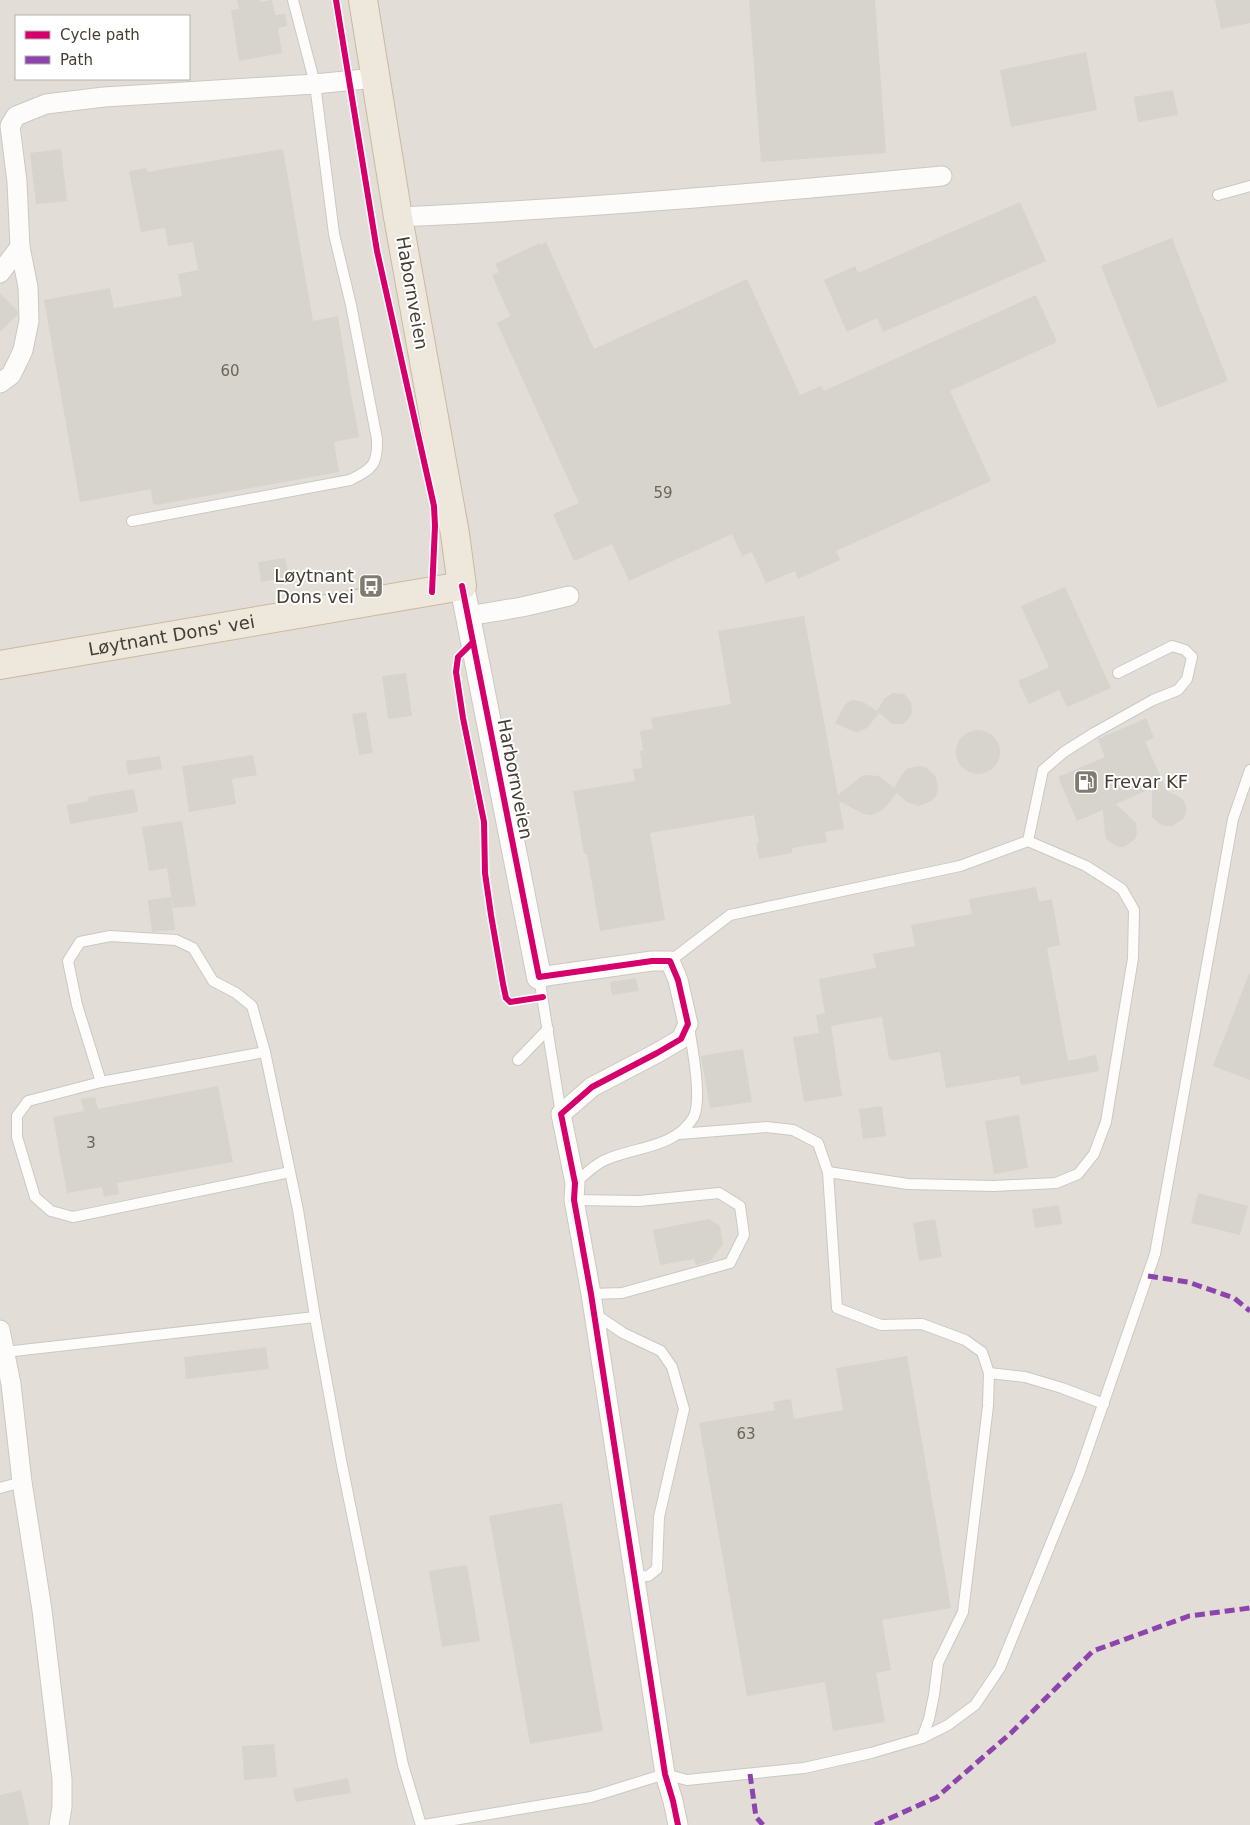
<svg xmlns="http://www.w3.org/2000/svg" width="1250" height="1825" viewBox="0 0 1250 1825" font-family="'DejaVu Sans',sans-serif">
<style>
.industrial{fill:#e3ddd7;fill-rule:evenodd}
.building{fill:#d7d3cd}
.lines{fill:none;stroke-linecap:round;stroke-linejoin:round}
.service-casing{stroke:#cbc8c2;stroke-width:12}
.minor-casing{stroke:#cbc8c2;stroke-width:21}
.tertiary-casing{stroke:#cbc8c2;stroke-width:26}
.trunk-casing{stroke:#cab99e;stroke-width:30}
.service{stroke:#fdfcfb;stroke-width:10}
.minor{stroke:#fdfcfb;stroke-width:19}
.tertiary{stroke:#fdfcfb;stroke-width:24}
.trunk{stroke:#eee8dc;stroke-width:28}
.quiet{stroke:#8e44ad;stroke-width:5;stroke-dasharray:10 5;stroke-linecap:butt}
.cycleway-casing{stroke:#fff;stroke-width:9}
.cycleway{stroke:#d6006c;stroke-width:6}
.labels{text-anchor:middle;stroke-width:4;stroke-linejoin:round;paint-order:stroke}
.number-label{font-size:15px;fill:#6b645a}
.street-label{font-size:18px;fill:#453d32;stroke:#fff}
.poi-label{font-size:18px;fill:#453d32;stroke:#fff;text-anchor:end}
</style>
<rect width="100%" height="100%" fill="#efece6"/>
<path class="industrial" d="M0,0H1250V1825H0ZM16,16H189V79H16Z"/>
<g class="building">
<polygon points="237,0 260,0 260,2 272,0 275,15 285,14 287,26 278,28 282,53 239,61 231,10 239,9"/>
<polygon points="749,0 875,0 886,153 761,162"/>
<polygon points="1215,0 1250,0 1250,23 1221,29"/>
<polygon points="1086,52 1097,110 1011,127 1000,70"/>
<polygon points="1173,90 1178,115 1138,122 1134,97"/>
<polygon points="61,149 67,201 36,204 30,153"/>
<polygon points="283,149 313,321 338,316 350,389 359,437 334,442 339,472 157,505 153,504 151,489 80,502 44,300 110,288 114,308 182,296 178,274 198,270 193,242 168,246 165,228 141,232 129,171 147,168 147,172"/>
<polygon points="1020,202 1046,261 883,332 877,318 847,332 824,280 855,266 858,273"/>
<polygon points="1172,238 1228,381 1158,408 1101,266"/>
<polygon points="546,242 594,349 747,279 800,395 821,386 824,391 1036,295 1057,342 950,391 991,481 836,551 840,560 798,579 795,571 766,583 752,552 742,556 732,534 629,581 612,544 574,561 553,514 579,503 497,323 510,316 492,275 499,272 495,264 540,243 541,245"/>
<polygon points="0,293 17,310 18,314 0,332"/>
<polygon points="285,558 289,577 261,582 258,562"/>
<polygon points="1065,587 1111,688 1067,707 1059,690 1029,704 1018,681 1049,667 1021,606"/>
<polygon points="804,616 838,795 860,777 866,775 879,776 894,788 903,773 908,768 921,766 927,768 936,777 938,790 936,796 931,801 919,806 907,802 897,793 883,810 871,815 864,814 839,801 844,829 825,832 827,842 792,848 792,853 759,859 756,843 759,843 754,815 650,833 665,920 600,931 587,854 584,854 573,791 635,781 633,769 642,768 640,751 643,751 640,731 653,729 651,718 731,704 718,631"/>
<polygon points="406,673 412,716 388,719 382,676"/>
<polygon points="893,693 904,694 911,702 912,712 910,717 903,724 893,724 879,713 867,728 858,732 852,731 835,723 844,706 848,702 853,700 863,702 877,711 884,699"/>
<polygon points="366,712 373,753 359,755 352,714"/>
<polygon points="1146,718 1154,738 1145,742 1167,791 1178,796 1183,800 1186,806 1186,813 1183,819 1172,826 1166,826 1160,824 1152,817 1152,788 1116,804 1136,823 1137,833 1135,839 1124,847 1118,847 1107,840 1105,835 1103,810 1077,821 1058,777 1105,757 1098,739"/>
<circle cx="978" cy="752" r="22"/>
<polygon points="253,755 257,775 232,779 236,804 189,812 182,766"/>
<polygon points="160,756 162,769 128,775 126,761"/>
<polygon points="134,789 138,812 70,824 67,805 89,801 88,797"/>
<polygon points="182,821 196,906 173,908 167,868 149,871 142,827"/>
<polygon points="1036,887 1039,902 1052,899 1060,945 1047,948 1068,1061 1096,1055 1099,1071 1021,1085 1019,1076 946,1088 940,1052 892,1061 892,1059 889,1059 882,1017 831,1026 842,1096 804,1102 793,1037 819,1033 816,1015 825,1013 819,979 876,968 873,954 915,946 911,925 972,914 969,899"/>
<polygon points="171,897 175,930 152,932 148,900"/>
<polygon points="1249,974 1250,974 1250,1080 1213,1066"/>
<polygon points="636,978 639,991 612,995 610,982"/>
<polygon points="743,1049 752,1102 710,1108 701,1056"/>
<polygon points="218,1086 233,1162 117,1183 119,1194 104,1197 102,1187 67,1193 53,1117 84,1111 81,1099 95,1097 98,1109"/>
<polygon points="882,1106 886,1136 863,1139 859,1109"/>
<polygon points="1019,1115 1028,1168 994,1174 985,1121"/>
<polygon points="1198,1193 1248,1206 1240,1235 1191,1223"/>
<polygon points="1059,1205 1062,1224 1035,1228 1032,1209"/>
<polygon points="709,1219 720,1226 723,1244 710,1261 696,1265 694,1259 660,1265 653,1230"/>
<polygon points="935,1219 942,1257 919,1261 913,1223"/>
<polygon points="266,1347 269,1369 186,1379 184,1357"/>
<polygon points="907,1356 951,1608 882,1620 891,1670 876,1673 885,1722 833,1731 825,1682 747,1696 699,1423 775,1410 773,1402 791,1399 794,1419 843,1410 836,1368"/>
<polygon points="562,1503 603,1731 530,1744 489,1516"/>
<polygon points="467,1565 480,1641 442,1647 429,1571"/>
<polygon points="274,1744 277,1777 244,1780 242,1746"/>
<polygon points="348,1778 351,1793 296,1802 293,1789"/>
<polygon points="21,1790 29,1825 0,1825 0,1795"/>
</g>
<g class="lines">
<defs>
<g id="service">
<polyline points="1218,195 1250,186"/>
<path d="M132,521L350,480C372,469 378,465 377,439L351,305L334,234L315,84L293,0"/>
<polyline points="670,961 730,915 960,866 1028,841 1043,770 1064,752 1094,733 1153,700 1178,690 1187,679 1192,657 1185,650 1172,646 1118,673"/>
<polyline points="539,977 561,1114"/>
<polyline points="265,1052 101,1082 28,1101 17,1116 17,1137 35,1197 51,1211 73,1217 290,1172"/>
<polyline points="518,1060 548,1029"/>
<polyline points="101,1082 77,1005 68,961 80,942 110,936 176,940 193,948 213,981 236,993 252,1006 265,1052 298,1210 315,1317 341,1460 403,1765 421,1825"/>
<polyline points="679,1134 766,1127 793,1130 818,1143 828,1172 837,1308 881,1325 922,1324 965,1340 982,1352 989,1373 988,1406 963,1612 938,1663 934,1695 929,1719 922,1738"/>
<polyline points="828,1172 908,1184 994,1186 1056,1183 1078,1174 1094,1154 1106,1122 1133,958 1134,910 1122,889 1086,866 1028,841"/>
<path d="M575,1183C584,1175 594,1165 605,1160C634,1147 675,1148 693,1118C703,1101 692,1047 689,1027"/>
<polyline points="574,1200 639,1201 719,1193 740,1206 744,1235 730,1263 622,1293 591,1294"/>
<polyline points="595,1314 623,1333 661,1351 672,1367 684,1409 659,1517 657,1569 648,1576 634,1577"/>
<polyline points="5,1352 315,1317"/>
<polyline points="989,1373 1025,1377 1062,1388 1104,1404"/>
<polyline points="0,1488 22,1482"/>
<polyline points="424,1825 591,1797 665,1774 687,1780 804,1768 871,1753 922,1738 948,1725 975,1705 1000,1668 1079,1474 1155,1254 1233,819 1250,770"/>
</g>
<g id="minor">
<path d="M398,217C580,209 761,193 942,176"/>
<polyline points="0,273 20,247"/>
<polyline points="0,383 11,375 18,361 23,350 29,321 28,287 20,247 17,182 10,126 16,116 46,104 104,97 315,84 375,78"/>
<polyline points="468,616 522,607 569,596"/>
<polyline points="539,977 652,961 670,961 678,980 688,1024 681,1039 657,1053 592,1087 561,1114 575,1183 574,1200 591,1294 665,1774 673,1801 678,1825"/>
<polyline points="0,1330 11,1384 22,1482 42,1610 62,1779 62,1807 59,1825"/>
</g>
<polyline id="tertiary" points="462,586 539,977"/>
<g id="trunk">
<path id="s1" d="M0,665L462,586L455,534L398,217L363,0"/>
</g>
</defs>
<use href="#service" class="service-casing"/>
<use href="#minor" class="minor-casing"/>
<use href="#tertiary" class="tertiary-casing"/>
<use href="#trunk" class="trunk-casing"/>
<use href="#service" class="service"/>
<use href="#minor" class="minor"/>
<use href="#tertiary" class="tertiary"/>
<use href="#trunk" class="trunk"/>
<g class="quiet">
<polyline points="1148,1276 1188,1282 1234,1298 1250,1311"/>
<polyline points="750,1774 756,1817 763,1825"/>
<polyline points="875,1825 937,1797 1011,1733 1093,1651 1189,1616 1250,1608"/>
</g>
<defs>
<g id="cycleway">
<polyline points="336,0 377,251 434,506 435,526 432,592"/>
<polyline points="462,586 539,977 652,961 670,961 678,980 688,1024 681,1039 657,1053 592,1087 561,1114 575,1183 574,1200 591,1294 665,1774 673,1801 678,1825"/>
<polyline points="473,642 458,657 456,672 463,718 484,822 485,873 491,915 503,984 506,998 510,1002 543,997"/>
</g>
</defs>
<use href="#cycleway" class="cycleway-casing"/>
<use href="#cycleway" class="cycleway"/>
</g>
<defs>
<symbol id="bus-square" viewBox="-11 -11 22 22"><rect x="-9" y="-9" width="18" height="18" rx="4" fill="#807a71" stroke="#fff"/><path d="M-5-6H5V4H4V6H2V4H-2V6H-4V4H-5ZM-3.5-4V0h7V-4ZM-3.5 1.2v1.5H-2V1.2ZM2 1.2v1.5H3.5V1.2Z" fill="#fff"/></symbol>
<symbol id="fuel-square" viewBox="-11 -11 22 22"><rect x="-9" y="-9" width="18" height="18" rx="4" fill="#807a71" stroke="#fff"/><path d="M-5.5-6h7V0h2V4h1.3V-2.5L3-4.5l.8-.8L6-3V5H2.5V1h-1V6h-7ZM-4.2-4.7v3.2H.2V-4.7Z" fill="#fff"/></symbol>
</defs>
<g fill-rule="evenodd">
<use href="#bus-square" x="357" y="572" width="28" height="28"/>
<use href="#fuel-square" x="1072" y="768" width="28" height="28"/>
</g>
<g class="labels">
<g class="number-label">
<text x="230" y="376">60</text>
<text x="663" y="498">59</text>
<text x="91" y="1148">3</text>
<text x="746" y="1439">63</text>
</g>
<g class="street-label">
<text transform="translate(412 293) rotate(80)" y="6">Habornveien</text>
<text dy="6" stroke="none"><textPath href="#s1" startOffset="174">Løytnant Dons' vei</textPath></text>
<text transform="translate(515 779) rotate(79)" y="6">Harbornveien</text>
</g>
<g class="poi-label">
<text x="354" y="582">Løytnant<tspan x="354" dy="21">Dons vei</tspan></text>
<text x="1104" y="788" text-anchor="start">Frevar KF</text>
</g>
</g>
<rect x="15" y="15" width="175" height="65" fill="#ffffff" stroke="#b5b1ad"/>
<rect x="25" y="31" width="25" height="8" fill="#d6006c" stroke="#b5b1ad"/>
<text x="60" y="40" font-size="15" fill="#453d32">Cycle path</text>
<rect x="25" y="56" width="25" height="8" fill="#8e44ad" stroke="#b5b1ad"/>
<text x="60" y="65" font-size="15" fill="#453d32">Path</text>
</svg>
